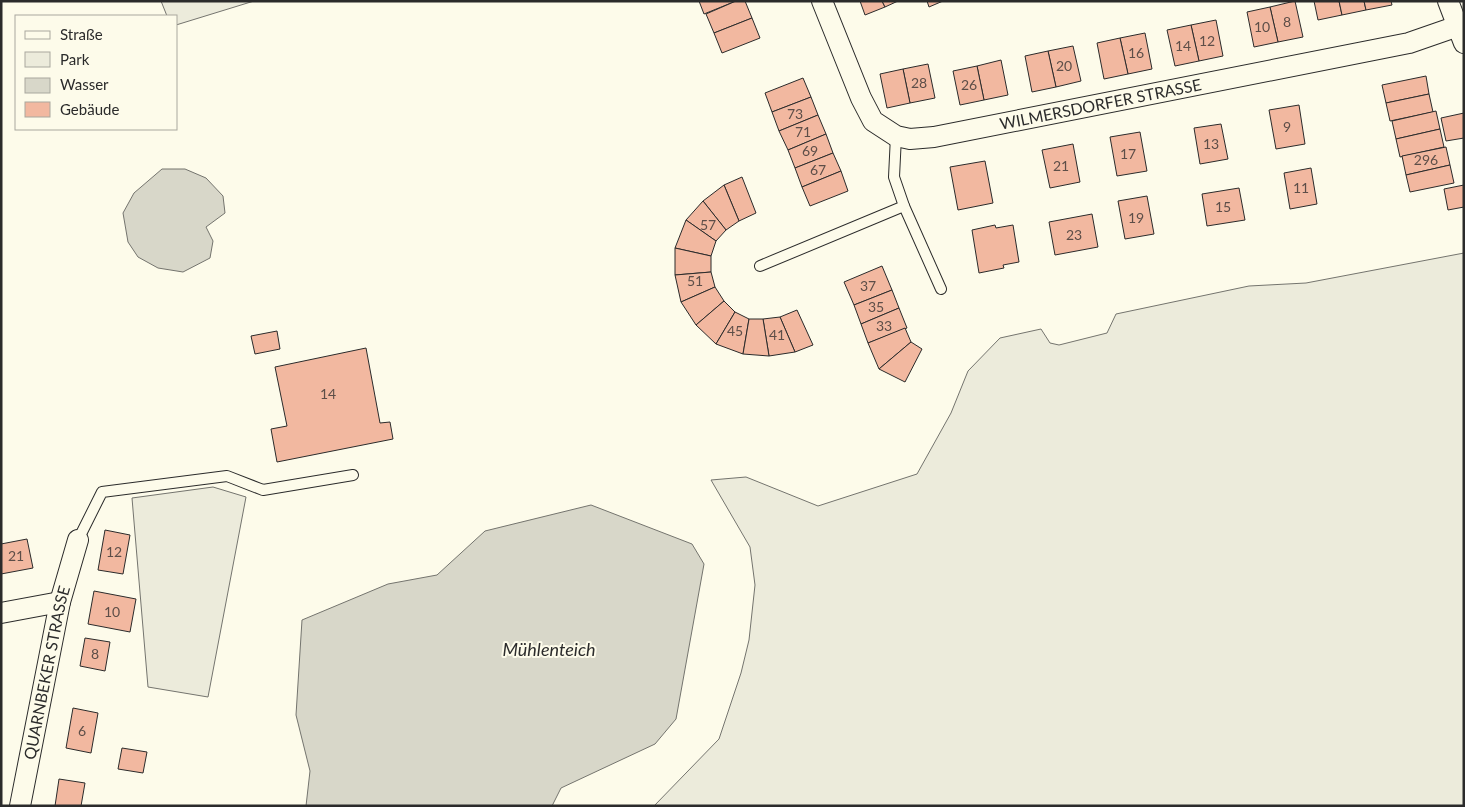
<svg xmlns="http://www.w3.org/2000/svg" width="1465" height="807" viewBox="0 0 1465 807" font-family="Lato,sans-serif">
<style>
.green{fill:#ecebdb;stroke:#74746e}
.water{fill:#d8d7c9;stroke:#74746e}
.building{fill:#f2b8a0;stroke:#2b2b2b}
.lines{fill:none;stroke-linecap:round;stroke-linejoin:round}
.lane-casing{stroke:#2b2b2b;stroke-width:12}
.street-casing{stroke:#2b2b2b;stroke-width:22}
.lane{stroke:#fdfbea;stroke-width:10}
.street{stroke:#fdfbea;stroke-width:20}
.labels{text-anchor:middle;stroke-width:4;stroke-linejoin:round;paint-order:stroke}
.number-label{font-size:14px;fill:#5d4e48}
.street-label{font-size:16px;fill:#2b2b2b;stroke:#fdfbea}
.water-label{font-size:18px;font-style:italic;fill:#2b2b2b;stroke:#fdfbea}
</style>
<rect width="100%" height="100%" fill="#fdfbea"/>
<g class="green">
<polygon points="161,1 254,1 176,25 176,16 167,16"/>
<polygon points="1464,253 1464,806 654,806 719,739 741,673 749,640 755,585 750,547 711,480 746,477 818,506 917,474 951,413 968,371 1000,338 1041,329 1050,343 1059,345 1107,333 1116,314 1249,286 1306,283"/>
<polygon points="213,487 246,497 208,697 148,687 132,498"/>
</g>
<g class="water">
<polygon points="162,169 185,169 206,178 223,196 225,213 206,227 213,241 210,258 183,272 158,268 138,257 128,242 123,213 134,193"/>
<polygon points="591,505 692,544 704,564 676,719 655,744 561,788 552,806 306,806 310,771 296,715 302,620 388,584 437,575 485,531"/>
</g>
<g class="building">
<polygon points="699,1 736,1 704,14"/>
<polygon points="736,1 745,1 752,18 714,33 706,14"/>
<polygon points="860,1 882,1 885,7 865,15"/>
<polygon points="882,1 898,1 885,7"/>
<polygon points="927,1 943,1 929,7"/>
<polygon points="1295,1 1303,37 1278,42 1270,7"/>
<polygon points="1314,1 1339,1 1342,15 1318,20"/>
<polygon points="1339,1 1364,1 1366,10 1342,15"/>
<polygon points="1364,1 1391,1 1392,5 1366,10"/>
<polygon points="1270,7 1278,42 1254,47 1247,12"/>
<polygon points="752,18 760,38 722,53 714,33"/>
<polygon points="1216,20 1223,56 1199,61 1191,25"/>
<polygon points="1191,25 1199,61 1175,66 1167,30"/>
<polygon points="1145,33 1152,69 1128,74 1120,38"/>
<polygon points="1120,38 1128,74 1104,79 1097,43"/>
<polygon points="1073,46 1081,81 1056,87 1048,51"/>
<polygon points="1048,51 1056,87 1032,92 1025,56"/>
<polygon points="1001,60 1008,95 984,100 977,66"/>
<polygon points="928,64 935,98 910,103 903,69"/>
<polygon points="977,66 984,100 960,105 953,71"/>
<polygon points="903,69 910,103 887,108 880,74"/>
<polygon points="1426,76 1429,94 1386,103 1382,85"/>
<polygon points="803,78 811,97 772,112 765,93"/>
<polygon points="1429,94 1433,112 1390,121 1386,103"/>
<polygon points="811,97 818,115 779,131 772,112"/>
<polygon points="1299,105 1305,144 1276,149 1269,110"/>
<polygon points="1436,111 1440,129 1396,139 1392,121"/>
<polygon points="1464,113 1464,138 1446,141 1441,118"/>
<polygon points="818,115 826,134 788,150 779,131"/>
<polygon points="1221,124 1228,159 1200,164 1194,128"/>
<polygon points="1440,129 1444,147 1400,157 1396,139"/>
<polygon points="1140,132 1147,171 1117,176 1110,137"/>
<polygon points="826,134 833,153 795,168 788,150"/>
<polygon points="1073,144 1080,182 1050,188 1042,150"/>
<polygon points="1446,147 1450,165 1406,175 1402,156"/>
<polygon points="833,153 841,171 802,187 795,168"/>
<polygon points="985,161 993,203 958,210 950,167"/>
<polygon points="1450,165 1454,183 1410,192 1406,175"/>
<polygon points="1311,168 1317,204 1290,209 1284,173"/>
<polygon points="841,171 848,191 810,206 802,187"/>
<polygon points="742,177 756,213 739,221 724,185"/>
<polygon points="724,185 739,221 726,230 703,201"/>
<polygon points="1464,185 1464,207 1448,210 1444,189"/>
<polygon points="1239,188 1245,220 1207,226 1202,194"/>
<polygon points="1147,196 1154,234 1125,239 1118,201"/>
<polygon points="703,201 726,230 716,241 686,220"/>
<polygon points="1092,214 1098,247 1055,255 1049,222"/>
<polygon points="686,220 716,241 711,256 675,248"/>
<polygon points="995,225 996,228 1013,225 1019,262 1003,265 1004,268 979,273 972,230"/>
<polygon points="675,248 711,256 711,272 675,275"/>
<polygon points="882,266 892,290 854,305 844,282"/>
<polygon points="711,272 715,287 681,302 675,275"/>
<polygon points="715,287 724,301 696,325 681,302"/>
<polygon points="892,290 899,308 861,324 854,305"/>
<polygon points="724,301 735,312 716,344 696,325"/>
<polygon points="899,308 907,328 868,343 861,324"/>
<polygon points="797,310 813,345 795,352 780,317"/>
<polygon points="735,312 749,319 743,354 716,344"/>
<polygon points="780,317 795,352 769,356 763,319"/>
<polygon points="749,319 763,319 769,356 743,354"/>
<polygon points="905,328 911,342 879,369 868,343"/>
<polygon points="277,331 280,349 255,354 251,336"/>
<polygon points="911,342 922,349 905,382 879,369"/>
<polygon points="366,348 380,423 390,422 393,439 277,462 271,429 287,426 275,367"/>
<polygon points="105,530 130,535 123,574 98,570"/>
<polygon points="27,539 33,568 1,574 1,544"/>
<polygon points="94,591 136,599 130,632 88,624"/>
<polygon points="85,638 110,642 105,671 80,666"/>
<polygon points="73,708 98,713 91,753 66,748"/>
<polygon points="122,748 147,752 143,773 118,769"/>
<polygon points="59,779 85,783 81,806 55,806"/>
</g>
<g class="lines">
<defs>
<g id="lane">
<polyline points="896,136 894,177 904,206 941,289"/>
<polyline points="760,266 904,206"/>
<polyline points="78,540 102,492 227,476 263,490 353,475"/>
</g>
<g id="street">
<path id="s1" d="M822,1L861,98L873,121L896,136L910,139L934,137L1409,43L1458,26"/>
<polyline points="1448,1 1464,43"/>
<polyline points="1,613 60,602"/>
<path id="s2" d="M20,806L60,602L78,540"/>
</g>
</defs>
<use href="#lane" class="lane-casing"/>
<use href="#street" class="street-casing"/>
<use href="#lane" class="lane"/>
<use href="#street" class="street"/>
</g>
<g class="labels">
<g class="number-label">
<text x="1287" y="27">8</text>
<text x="1262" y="32">10</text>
<text x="1207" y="46">12</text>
<text x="1183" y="51">14</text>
<text x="1136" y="58">16</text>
<text x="1064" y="71">20</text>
<text x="919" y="88">28</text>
<text x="969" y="90">26</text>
<text x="795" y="119">73</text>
<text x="1287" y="132">9</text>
<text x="803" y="137">71</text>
<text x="1211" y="149">13</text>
<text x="810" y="156">69</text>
<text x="1128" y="159">17</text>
<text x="1426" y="165">296</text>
<text x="1061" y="171">21</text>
<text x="818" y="175">67</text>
<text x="1301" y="193">11</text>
<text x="1223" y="212">15</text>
<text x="1136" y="223">19</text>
<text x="708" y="230">57</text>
<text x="1074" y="240">23</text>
<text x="695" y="286">51</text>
<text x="868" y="291">37</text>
<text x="876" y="312">35</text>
<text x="884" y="331">33</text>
<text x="735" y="336">45</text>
<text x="777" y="340">41</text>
<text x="328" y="399">14</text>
<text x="114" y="557">12</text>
<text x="16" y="561">21</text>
<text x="112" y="617">10</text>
<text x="95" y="659">8</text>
<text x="82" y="736">6</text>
</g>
<g class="street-label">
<text dy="6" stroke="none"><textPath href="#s1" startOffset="366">WILMERSDORFER STRASSE</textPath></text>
<text dy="6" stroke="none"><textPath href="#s2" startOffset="136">QUARNBEKER STRASSE</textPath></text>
</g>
<g class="water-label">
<text x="549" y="656">Mühlenteich</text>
</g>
</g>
<rect width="1465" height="807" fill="none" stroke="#2b2b2b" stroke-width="5"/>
<rect x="15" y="15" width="162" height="115" fill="#fdfbea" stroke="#a9a89e"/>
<rect x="25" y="31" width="25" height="8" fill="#fdfbea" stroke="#a9a89e"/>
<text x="60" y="40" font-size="15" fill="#2b2b2b">Straße</text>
<rect x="25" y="52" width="25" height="15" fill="#ecebdb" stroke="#a9a89e"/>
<text x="60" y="65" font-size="15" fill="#2b2b2b">Park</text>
<rect x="25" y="78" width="25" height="15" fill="#d8d7c9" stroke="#a9a89e"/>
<text x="60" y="90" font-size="15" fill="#2b2b2b">Wasser</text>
<rect x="25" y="102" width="25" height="15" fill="#f2b8a0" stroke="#a9a89e"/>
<text x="60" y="115" font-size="15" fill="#2b2b2b">Gebäude</text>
</svg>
